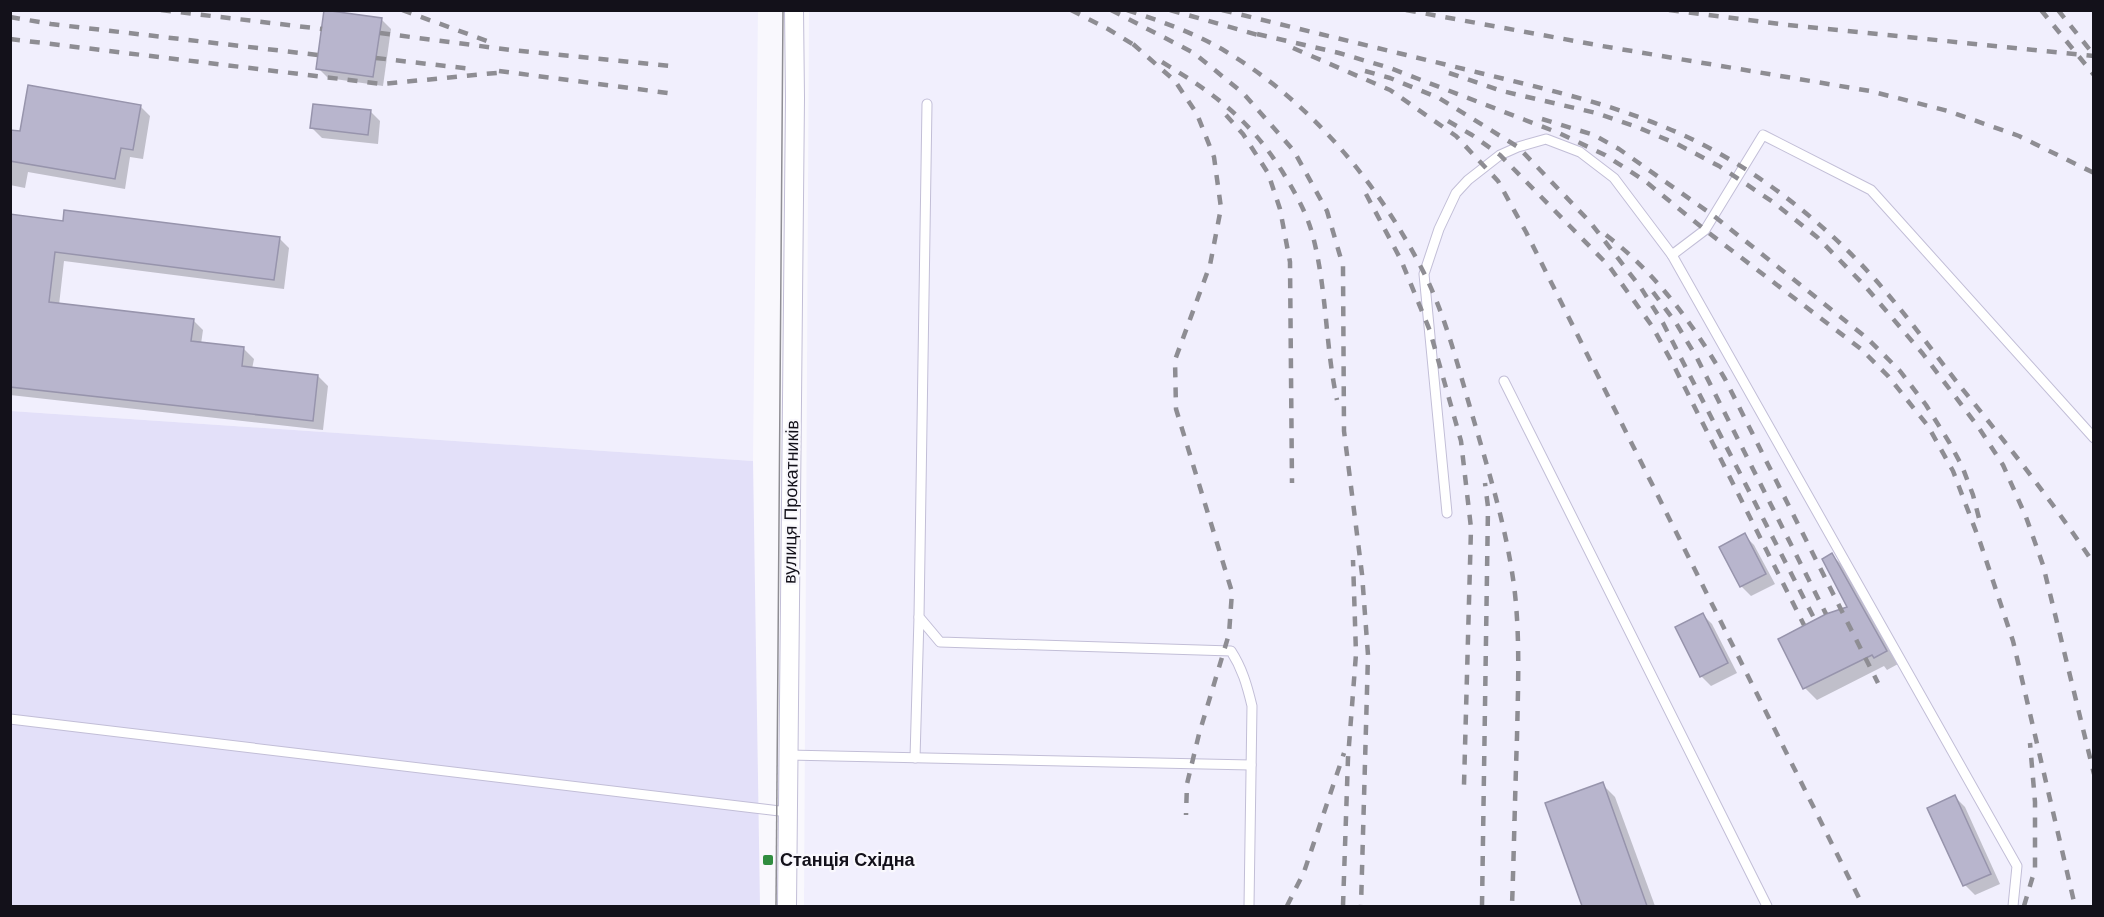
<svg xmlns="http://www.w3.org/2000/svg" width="2104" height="917" viewBox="0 0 2104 917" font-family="Arial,sans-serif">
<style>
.built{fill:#f1effd}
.green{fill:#e3e0f9}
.shadow{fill:#0003}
.building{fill:#b8b5cd;stroke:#9794ac;stroke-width:1.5}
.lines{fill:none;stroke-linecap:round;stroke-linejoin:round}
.service-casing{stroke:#c2bed7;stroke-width:11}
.minor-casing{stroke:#c2bed7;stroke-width:20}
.service{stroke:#fff;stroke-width:9}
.minor{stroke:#fff;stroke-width:18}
.tram{stroke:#8e8d93;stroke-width:1.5}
.rail{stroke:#8e8d93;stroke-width:4.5;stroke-dasharray:10 10;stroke-linecap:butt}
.poi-dot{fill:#308d3f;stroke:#f9f8fd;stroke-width:2}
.labels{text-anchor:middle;stroke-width:4.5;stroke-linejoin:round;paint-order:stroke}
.street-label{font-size:18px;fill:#13111a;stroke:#f9f8fd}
.poi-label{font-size:18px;font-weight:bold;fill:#13111a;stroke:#f9f8fd;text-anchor:start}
</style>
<rect width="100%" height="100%" fill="#f9f8fd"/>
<g class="built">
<polygon points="10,11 758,11 753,461 11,411"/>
<polygon points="809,11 2093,11 2093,906 804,906"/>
</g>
<polygon class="green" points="11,411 753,461 760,906 11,906"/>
<g class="shadow">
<polygon points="381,19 391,29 383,86 328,78 318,68"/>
<polygon points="140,106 150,116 143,159 130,157 125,189 28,172 25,188 10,185 10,131 21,133"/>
<polygon points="370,111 380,121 378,144 322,138 312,128"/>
<polygon points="10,216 64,222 279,238 289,248 284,289 64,261 59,305 193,320 203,330 201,344 244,349 254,359 252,369 318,376 328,386 323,430 10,395"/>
<polygon points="1744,535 1754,545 1775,584 1751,596 1741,586"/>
<polygon points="1832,555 1844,567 1898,664 1887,670 1884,666 1817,700 1805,688 1849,607"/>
<polygon points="1702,614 1712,624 1737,673 1711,686 1701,676"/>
<polygon points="1602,784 1615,797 1655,906 1584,906 1547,804"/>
<polygon points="1955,797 1965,807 2000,884 1975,895 1965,885 1929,809"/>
</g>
<g class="building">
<polygon points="324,10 382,18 373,77 316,69"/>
<polygon points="28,85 141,105 133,150 121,148 115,179 10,161 10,130 20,131"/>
<polygon points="313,104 371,110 368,135 310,128"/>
<polygon points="64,210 280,237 274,280 55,252 49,302 194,319 191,341 244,347 242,366 318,375 313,421 10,387 10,214 63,221"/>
<polygon points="1745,533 1766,574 1740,587 1719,547"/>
<polygon points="1832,553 1887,651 1874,658 1872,655 1803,689 1778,639 1826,614 1847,607 1822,559"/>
<polygon points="1703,613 1728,663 1700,677 1675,627"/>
<polygon points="1603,782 1647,906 1582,906 1545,803"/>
<polygon points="1955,795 1991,874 1963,886 1927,808"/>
</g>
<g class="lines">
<defs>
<g id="service">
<path d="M927,104L919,617L940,642L1231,651C1242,668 1247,685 1252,706L1249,906"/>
<polyline points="1504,381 1767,906"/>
<polyline points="1447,513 1424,274 1439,229 1456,193 1468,180 1500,155 1518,147 1546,139 1580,152 1614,178 1672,255"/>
<polyline points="10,719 788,812"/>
<polyline points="788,755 1251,765"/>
<polyline points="915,758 919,617"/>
<polyline points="2013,906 2017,866 1672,255 1705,230 1763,135 1871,190 2094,438"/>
</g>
<polyline id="minor" points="787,906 795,98 794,10"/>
</defs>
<use href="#service" class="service-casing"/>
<use href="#minor" class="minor-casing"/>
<use href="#service" class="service"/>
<use href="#minor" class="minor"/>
<polyline class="tram" points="776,906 783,10"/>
<g class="rail">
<polyline points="161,10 322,29"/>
<polyline points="402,10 487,41"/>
<polyline points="1071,10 1108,29 1139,48"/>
<polyline points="1111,10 1194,53 1244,94 1294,151 1327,211 1343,266 1344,431 1362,574 1368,655 1361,906"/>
<path d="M1127,10C1160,21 1195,33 1225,51C1311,102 1379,184 1424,273C1446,317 1458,367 1472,414C1489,473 1508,532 1515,594C1520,641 1518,689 1517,737C1515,793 1514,850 1512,906"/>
<polyline points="1170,10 1265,37"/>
<path d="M1222,10C1308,31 1394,52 1480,73C1541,88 1604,102 1662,126C1735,155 1803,205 1857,260C1895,299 1927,344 1960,386C2007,444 2053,502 2094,564"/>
<polyline points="1406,10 1602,46 1870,91 1948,111 2019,136 2094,173"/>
<polyline points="1669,10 1788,25 2094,56"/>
<polyline points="2041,10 2094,75"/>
<polyline points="2058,10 2094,55"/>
<polyline points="10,17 51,24 318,55"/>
<polyline points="380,33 511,50 670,66"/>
<polyline points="1257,34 1339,53 1390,68 1559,133 1605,155 1645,181 1705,230 1861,349 1888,376 1928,426 1953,471 1980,542 2013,641 2075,906"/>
<polyline points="10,39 382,84 506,72"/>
<polyline points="1133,44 1175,81 1197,114 1214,157 1221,208 1210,265 1175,360 1176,409 1232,592 1229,634 1199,734 1187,784 1186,815"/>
<polyline points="1293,48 1390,90 1456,136 1498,181 1526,232 1863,906"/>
<polyline points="376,58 472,69"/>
<path d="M1162,62C1215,94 1249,119 1282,171C1294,191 1306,211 1312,233C1327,287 1325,345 1337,400"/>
<polyline points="499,71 668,93"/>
<polyline points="1365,71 1390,78 1439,98 1518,147 1590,222 1641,288 1663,323 1815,620"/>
<polyline points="1449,73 1502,91 1596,113 1637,127 1677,144 1719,166 1773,202 1817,237 1865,286 1923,354 1979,428 2003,465 2026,517 2043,565 2094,774"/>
<polyline points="1226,115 1243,134 1268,173 1280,209 1290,262 1292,483"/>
<polyline points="1542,119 1594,135 1619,149 1714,216 1867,338 1900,371 1926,405 1949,442 1962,466 1973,495 1981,526"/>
<polyline points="1448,121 1472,135 1500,155 1609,266 1652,326 1673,364 1804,625"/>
<polyline points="1366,194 1401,260 1430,331 1461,441 1471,528 1464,785"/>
<path d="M1606,235C1656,273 1694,325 1725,379L1878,683"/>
<polyline points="1653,292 1676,323 1697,358 1826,614"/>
<polyline points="1287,906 1304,872 1344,753"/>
<polyline points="1343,906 1348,758 1356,654 1353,560"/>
<polyline points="1482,906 1488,507 1485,483"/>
<polyline points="2024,906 2035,869 2035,802 2030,743"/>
</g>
</g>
<rect class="poi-dot" x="762" y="854" width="12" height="12" rx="3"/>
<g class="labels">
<g class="street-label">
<text transform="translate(791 502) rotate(-89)" y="6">вулиця Прокатників</text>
</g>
<g class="poi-label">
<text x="780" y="866">Станція Східна</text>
</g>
</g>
<rect width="2104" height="917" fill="none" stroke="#13111a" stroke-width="24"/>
</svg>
